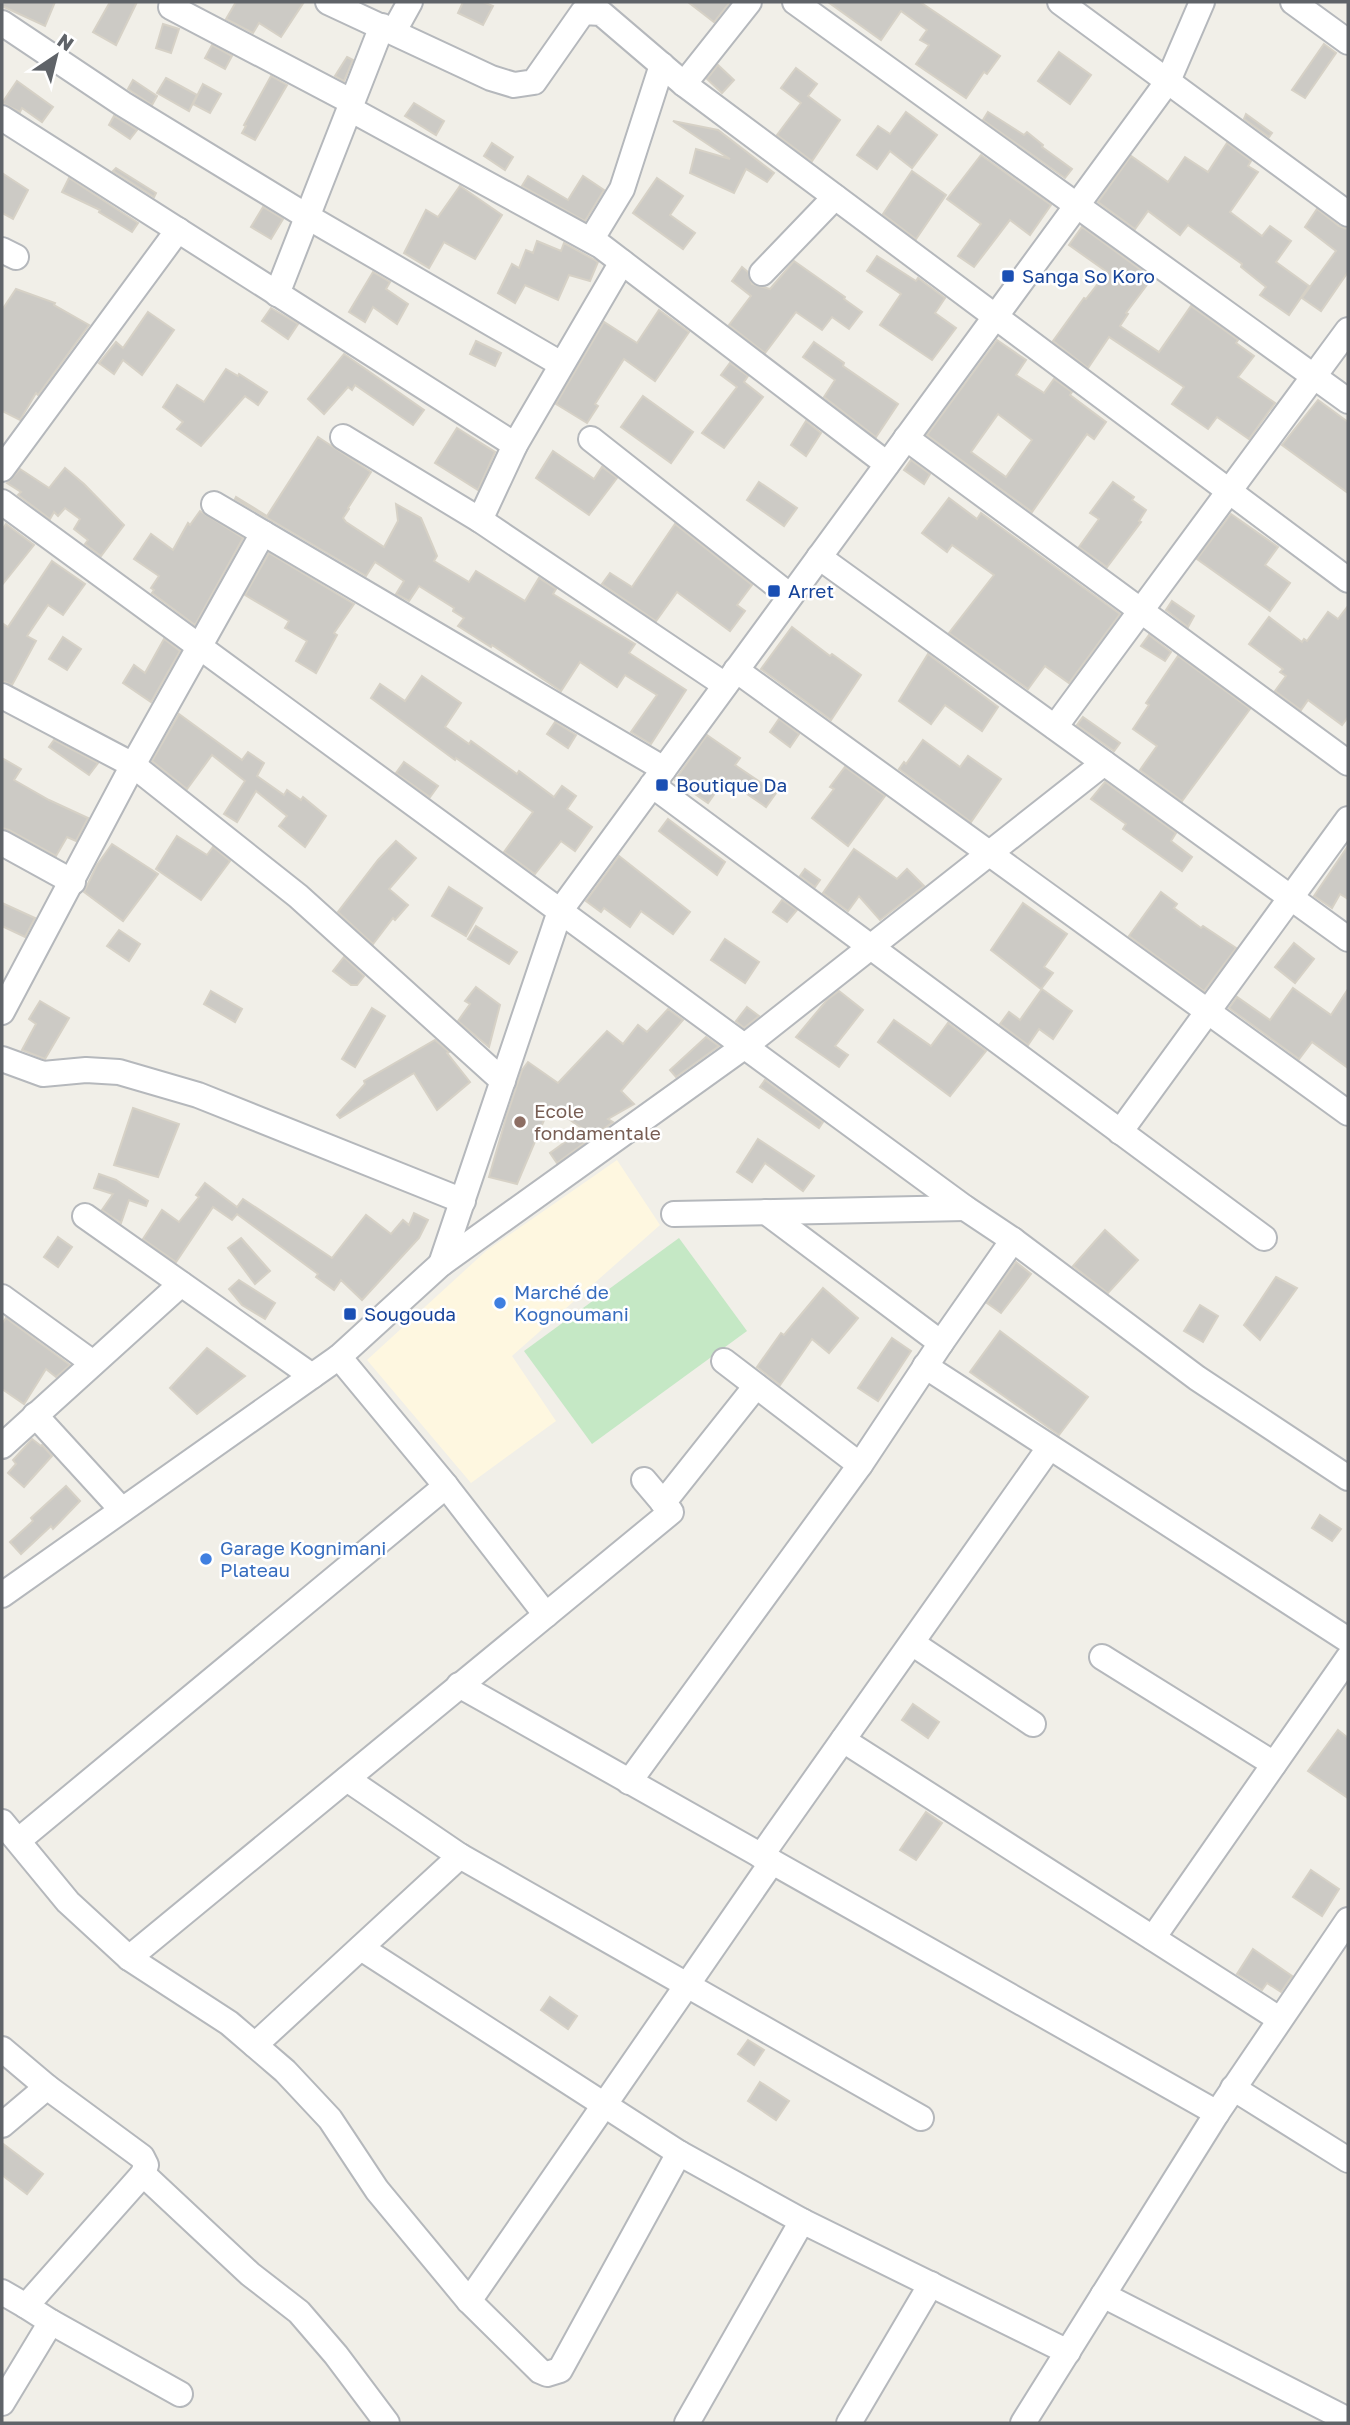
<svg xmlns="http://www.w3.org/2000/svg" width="1350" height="2425" viewBox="0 0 1350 2425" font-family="'Golos Text',sans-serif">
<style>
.commercial{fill:#fef7e0}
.green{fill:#c5e8c5}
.building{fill:#cccac5;stroke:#d6d1c6;stroke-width:2;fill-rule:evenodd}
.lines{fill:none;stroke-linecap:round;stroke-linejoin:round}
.minor-casing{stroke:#b5b8bc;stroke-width:28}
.minor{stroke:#fff;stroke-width:24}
.transit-dot{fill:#1a4fb4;stroke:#fff;stroke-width:2.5}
.education-dot{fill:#8d6e63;stroke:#fff;stroke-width:2.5}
.shop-dot{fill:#3f7fe0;stroke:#fff;stroke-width:2.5}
.labels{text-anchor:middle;stroke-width:5;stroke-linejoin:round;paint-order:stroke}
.transit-label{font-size:19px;fill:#164399;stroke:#fff;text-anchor:start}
.education-label{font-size:19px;fill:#785e54;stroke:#fff;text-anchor:start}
.shop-label{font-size:19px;fill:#366cbe;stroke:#fff;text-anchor:start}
</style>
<rect width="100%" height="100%" fill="#f1efe8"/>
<polygon class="commercial" points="617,1160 660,1225 512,1356 556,1421 471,1483 367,1360 486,1251"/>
<polygon class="green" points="679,1238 747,1331 592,1444 524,1351"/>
<g class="building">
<polygon points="2,2 55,2 45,26 2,6"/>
<polygon points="110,2 137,2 116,45 93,32"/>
<polygon points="236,2 304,2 281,37 259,23 253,33 226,19"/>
<polygon points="463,2 483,2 493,6 483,25 458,13"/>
<polygon points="688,2 730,2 714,22"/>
<polygon points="828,2 920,2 1000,56 987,74 984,72 966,98 916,64 929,45 920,40 927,30 901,11 881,40"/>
<polygon points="163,24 179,29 171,53 156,48"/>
<polygon points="1324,44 1336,53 1305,98 1292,90"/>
<polygon points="212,45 232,56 225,69 205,58"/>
<polygon points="1059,52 1091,75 1070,104 1038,81"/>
<polygon points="347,57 353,60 344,81 335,76"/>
<polygon points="718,65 734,80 722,93 707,79"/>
<polygon points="796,68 817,84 808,96 840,120 812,161 777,135 801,103 781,88"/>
<polygon points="271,76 287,85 255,140 242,133 246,126 244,125"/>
<polygon points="166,78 197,95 189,111 157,93"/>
<polygon points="133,80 157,96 152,105 128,89"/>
<polygon points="17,81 53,107 42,122 22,108 20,112 2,103"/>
<polygon points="203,84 221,94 210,113 193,104"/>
<polygon points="414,103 444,121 436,135 405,116"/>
<polygon points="906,112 937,135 912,168 890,151 877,169 857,155 878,126 890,134"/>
<polygon points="988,112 1024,135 1027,132 1043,145 1042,147 1072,169 1065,178 983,120"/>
<polygon points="1246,114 1272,133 1269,137 1244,119"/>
<polygon points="114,116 137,130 130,139 109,125"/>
<polygon points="673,121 718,130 774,173 767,182 746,169 734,193 690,173 696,149 730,159"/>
<polygon points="492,143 513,157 505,170 484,156"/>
<polygon points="1227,143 1251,161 1248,166 1258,172 1230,212 1262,236 1270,226 1291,241 1276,262 1309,286 1289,315 1260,295 1266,287 1241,267 1242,264 1188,225 1180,235 1148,211 1135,229 1098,202 1131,156 1168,182 1185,157 1208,172"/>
<polygon points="981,155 1051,205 1030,235 1010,220 974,267 958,256 981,224 947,199"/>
<polygon points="116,168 156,193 154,197 113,171"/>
<polygon points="912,171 946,195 916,239 883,214"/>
<polygon points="2,173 28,190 13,219 2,213"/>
<polygon points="528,176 568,200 583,176 604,190 585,221 522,186"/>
<polygon points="69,178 138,223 132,232 99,212 100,210 62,192"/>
<polygon points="657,178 683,196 670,215 695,233 683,249 633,213"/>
<polygon points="460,186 502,215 475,259 444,242 429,268 404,253 426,210 438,217"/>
<polygon points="263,207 283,219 271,239 251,227"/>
<polygon points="1317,209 1339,226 1348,229 1348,272 1321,311 1302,298 1336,251 1305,227"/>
<polygon points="1082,227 1152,278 1126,313 1128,314 1120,326 1159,352 1191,306 1238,340 1236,343 1254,356 1238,377 1275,403 1249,439 1217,417 1208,429 1172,404 1184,387 1109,337 1088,368 1053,341 1084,298 1086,299 1107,272 1069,245"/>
<polygon points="537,241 561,251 564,243 593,259 598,262 590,281 569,275 558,300 525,285 515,303 498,293 512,264 519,268 526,250 533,253"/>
<polygon points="877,256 916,281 918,278 945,298 935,313 956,328 932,360 880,325 901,294 867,271"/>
<polygon points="794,261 845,297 844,299 862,312 849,329 832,317 822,330 796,312 765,353 729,325 751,296 732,281 742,267 748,272 752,284 770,289"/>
<polygon points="373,272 390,282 386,289 408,304 397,324 373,307 365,322 349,312"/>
<polygon points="16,289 55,303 54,305 89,325 38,395 36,393 20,420 2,411 2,310"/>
<polygon points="271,308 298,324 288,339 262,321"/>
<polygon points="659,310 689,332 655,381 624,359 595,404 598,406 587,423 556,404 604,322 637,343"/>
<polygon points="148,312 174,330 142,375 123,360 114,374 99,363 116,342 123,348"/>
<path d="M997,340L1026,360L1016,375L1044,393L1054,379L1072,392L1070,395L1106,422L1094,439L1087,434L1032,512L927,435ZM998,414L1032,440L1006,477L971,452Z"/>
<polygon points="476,341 501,353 495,366 470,354"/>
<polygon points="814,342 844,363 843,366 898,404 876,437 824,397 835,380 803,357"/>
<polygon points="344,354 424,410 413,425 355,385 352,390 348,387 324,414 308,399"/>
<polygon points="730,363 748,376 744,382 763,397 724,448 702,433 737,387 721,375"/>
<polygon points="226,369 238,376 239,374 267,392 258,405 245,396 201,446 177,429 183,422 163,407 177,385 204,402"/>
<polygon points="643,396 693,432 671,463 621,427"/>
<polygon points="1318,400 1348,422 1348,493 1282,445"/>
<polygon points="806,421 821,433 806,456 791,445"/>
<polygon points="457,428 495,452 478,490 435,463"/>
<polygon points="318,437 371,472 348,508 349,509 343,518 346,522 384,547 398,521 396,504 421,518 437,556 434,561 469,582 476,571 525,601 539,578 556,589 553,594 635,644 629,653 686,690 651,744 631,732 657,695 625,675 617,687 580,662 561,691 492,645 491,647 458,626 464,618 453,611 454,608 419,586 409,601 396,594 404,581 375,562 366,576 235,499 236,497 267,516"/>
<polygon points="553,451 594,479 602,467 617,478 589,515 536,478"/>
<polygon points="911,460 930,474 924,484 904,470"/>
<polygon points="65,468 84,484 124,525 101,556 85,544 88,540 74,529 80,519 65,508 58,516 54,512 50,519 18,495 21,492 7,483 20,469 49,488"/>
<polygon points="759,482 797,508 784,526 747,500"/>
<polygon points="1113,482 1134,497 1132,500 1146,510 1139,521 1141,522 1107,567 1079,547 1099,519 1090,513"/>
<polygon points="949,498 977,519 981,513 1120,614 1069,683 1045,666 1028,689 949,633 994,575 952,545 947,552 922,533"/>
<polygon points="200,511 243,538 195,625 152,593 154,590 151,588 159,576 134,559 151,534 173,550 188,523 190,525"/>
<polygon points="1231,514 1278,547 1265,565 1290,583 1270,611 1197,559"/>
<polygon points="6,524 34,545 2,585 2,530"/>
<polygon points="675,524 752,585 737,605 745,611 730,631 677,592 656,621 602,584 610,573 632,587"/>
<polygon points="269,553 354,604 334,633 337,635 316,673 296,661 307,641 285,628 289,621 245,595"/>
<polygon points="52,561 85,584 63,615 48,605 27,636 36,641 12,685 2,681 2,623 8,627"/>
<polygon points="1172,601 1194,616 1188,627 1166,610"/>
<polygon points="1348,606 1348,717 1342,725 1308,700 1301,710 1275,691 1286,676 1280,672 1283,669 1249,644 1269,617 1302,642 1304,639 1307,641 1328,612 1338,619"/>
<polygon points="792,627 830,656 832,654 861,675 831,720 761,669"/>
<polygon points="1149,635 1171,652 1165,661 1141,646"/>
<polygon points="63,637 81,649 67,670 49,659"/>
<polygon points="164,639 180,651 151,702 123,683 134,665 145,673"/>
<polygon points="928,654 998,707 982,731 945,705 931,724 899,701"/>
<polygon points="1178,656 1250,709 1182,801 1140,770 1157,746 1133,729 1149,705 1146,703"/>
<polygon points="422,676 461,703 445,727 469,744 471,741 517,774 519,771 554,797 562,786 576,796 567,809 592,827 575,851 561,841 535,874 504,852 533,812 456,758 455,760 371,698 380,684 405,701"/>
<polygon points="179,714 242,760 248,752 264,763 257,776 284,795 287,790 301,800 303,797 326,816 305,847 279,826 287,816 256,791 237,822 224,814 245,781 212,755 187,789 152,761"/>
<polygon points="1083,717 1120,743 1114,751 1077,725"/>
<polygon points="779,719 799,734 790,747 770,732"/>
<polygon points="555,722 576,735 568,748 547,734"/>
<polygon points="707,735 740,758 735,765 776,793 766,807 725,779 708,803 675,780"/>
<polygon points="54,740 98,763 89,775 49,747"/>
<polygon points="923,740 960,767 968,756 1001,779 971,822 899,769 904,762 906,764"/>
<polygon points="2,758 21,769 14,780 49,800 88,818 76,841 67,837 56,856 9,830 2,828"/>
<polygon points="404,762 438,786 430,797 396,773"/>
<polygon points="845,767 885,796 848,846 812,818 834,789 830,787"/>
<polygon points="1105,782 1176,833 1171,841 1192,857 1182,871 1123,829 1126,824 1091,799"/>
<polygon points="668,819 725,862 717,875 659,831"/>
<polygon points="177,836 207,855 213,847 230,861 201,900 156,869"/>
<polygon points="396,841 416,858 389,889 408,905 395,920 393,918 373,944 338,912 378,860"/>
<polygon points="112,844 158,874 123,921 84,892 97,865"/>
<polygon points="1348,846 1348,899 1340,894 1332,908 1314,896"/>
<polygon points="854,849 897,879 907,869 924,886 880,920 859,896 848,911 823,893"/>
<polygon points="619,856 690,912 673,934 641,911 630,927 604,908 601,912 586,901"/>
<polygon points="805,869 820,880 815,887 800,876"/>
<polygon points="449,887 482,908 466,936 432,916"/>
<polygon points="1161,892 1177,904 1174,908 1201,928 1203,926 1236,948 1204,991 1129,936"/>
<polygon points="782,900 797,910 787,922 773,912"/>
<polygon points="2,903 35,918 25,937 2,926"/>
<polygon points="1023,903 1067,934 1044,967 1053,973 1041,989 991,950"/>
<polygon points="476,926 517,952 509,964 468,939"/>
<polygon points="119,930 140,944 129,961 107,946"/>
<polygon points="725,939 759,962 745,983 711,960"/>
<polygon points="1294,943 1314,959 1295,983 1275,967"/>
<polygon points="344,957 364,976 357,985 351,985 333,971"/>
<polygon points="476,987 500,1005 489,1047 458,1021 470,1004 465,1001"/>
<polygon points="1293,988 1331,1015 1348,989 1348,1068 1312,1042 1299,1059 1229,1008 1237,997 1270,1020"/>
<polygon points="1042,989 1072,1011 1053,1039 1039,1029 1028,1045 1000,1024 1009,1012 1020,1020"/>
<polygon points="211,991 242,1009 235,1022 204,1004"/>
<polygon points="839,991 863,1010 835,1046 848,1055 839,1067 796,1037 827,1000"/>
<polygon points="40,1001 69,1018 45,1059 22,1050 36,1024 29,1019"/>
<polygon points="747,1007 759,1016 744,1028 736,1021"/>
<polygon points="372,1008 385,1016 355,1067 342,1059"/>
<polygon points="668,1009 683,1020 621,1091 634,1104 608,1119 613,1122 557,1163 550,1153 583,1129 550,1106 517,1184 489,1177 506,1118 522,1070 528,1062 558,1083 607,1031 623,1044 638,1025 647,1032"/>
<polygon points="894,1020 931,1046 948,1023 986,1051 950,1096 878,1042"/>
<polygon points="706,1037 719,1046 676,1077 670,1070"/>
<polygon points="435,1040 449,1052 447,1053 470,1082 437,1110 414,1073 340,1118 337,1115 365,1084 364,1081"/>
<polygon points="765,1080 823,1122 819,1128 760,1087"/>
<polygon points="133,1108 179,1124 158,1177 114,1165"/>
<polygon points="758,1139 814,1176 803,1191 765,1163 752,1182 737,1172"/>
<polygon points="99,1174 116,1180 148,1201 146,1206 129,1200 121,1223 102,1210 113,1194 94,1188"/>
<polygon points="205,1183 237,1207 243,1199 332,1258 366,1215 391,1234 403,1220 409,1225 414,1213 428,1220 419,1238 362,1300 341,1280 334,1290 316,1277 318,1274 237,1214 232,1220 213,1207 176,1262 143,1239 162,1210 179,1222 199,1197 196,1195"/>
<polygon points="1105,1230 1138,1260 1108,1293 1073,1266"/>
<polygon points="58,1237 72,1247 58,1267 44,1257"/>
<polygon points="241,1238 270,1271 255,1284 228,1248"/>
<polygon points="1016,1262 1031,1274 1001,1313 987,1303"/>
<polygon points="1276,1277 1297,1288 1260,1340 1244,1325"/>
<polygon points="239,1280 275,1303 265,1319 242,1305 229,1289"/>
<polygon points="823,1288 858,1318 829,1353 812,1339 780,1385 757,1367 781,1333 784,1335"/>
<polygon points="1200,1305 1218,1316 1203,1342 1184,1331"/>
<polygon points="6,1318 70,1365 56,1377 46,1369 24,1404 2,1389 2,1324"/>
<polygon points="1000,1331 1088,1397 1059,1435 970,1372"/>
<polygon points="892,1338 911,1351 878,1401 858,1388"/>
<polygon points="207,1348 245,1376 197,1414 170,1388"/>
<polygon points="32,1439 41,1446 42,1445 52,1456 24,1487 8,1473 16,1464 13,1460"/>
<polygon points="66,1486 80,1501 53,1529 51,1526 21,1554 10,1542 33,1521 31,1518"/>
<polygon points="1320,1515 1341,1529 1332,1541 1312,1528"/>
<polygon points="913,1704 939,1722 928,1738 902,1720"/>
<polygon points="1338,1730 1348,1738 1348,1798 1308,1771"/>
<polygon points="926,1812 942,1823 916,1860 900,1850"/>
<polygon points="1311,1870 1339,1889 1322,1916 1293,1897"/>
<polygon points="1253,1949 1292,1976 1281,1992 1267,1983 1262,1990 1237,1974"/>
<polygon points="550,1997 577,2016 568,2029 541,2010"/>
<polygon points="748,2040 764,2050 754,2065 738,2054"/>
<polygon points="760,2082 789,2101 776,2120 748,2101"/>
<polygon points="2,2143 43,2174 27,2194 2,2175"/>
</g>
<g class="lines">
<defs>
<g id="minor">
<polyline points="174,2 171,7 352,102"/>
<polyline points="328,2 491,78 514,85 534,82 583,12 601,13 684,84 1348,580"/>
<polyline points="795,2 1348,401"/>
<polyline points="1060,2 1348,214"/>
<polyline points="1293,2 1348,42"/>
<polyline points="2,23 123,104 308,217 561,364"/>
<polyline points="394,31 410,2"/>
<polyline points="684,84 749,2"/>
<polyline points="350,109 601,246 887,464"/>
<polyline points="2,118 515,445"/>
<polyline points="591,240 622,189 662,65"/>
<polyline points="2,250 16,257"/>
<polyline points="762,273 835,197"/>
<polyline points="277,294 382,26"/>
<polyline points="343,437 480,520 725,685"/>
<polyline points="906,438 1348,763"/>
<polyline points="591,439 790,596"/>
<polyline points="2,469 178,230"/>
<polyline points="2,502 965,1208 1013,1240 1197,1378 1348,1478"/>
<polyline points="214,504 664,769"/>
<polyline points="480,520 515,445 622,262"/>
<polyline points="819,557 1348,939"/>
<polyline points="736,670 1348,1113"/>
<polyline points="2,696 133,765 298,896 503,1081"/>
<polyline points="1055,727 1348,330"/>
<polyline points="652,785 1264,1238"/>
<polyline points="2,843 73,882"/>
<polyline points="2,1012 133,765 263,533"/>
<polyline points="2,1059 43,1074 86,1070 119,1072 198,1095 463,1201"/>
<polyline points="1120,1132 1348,819"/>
<polyline points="766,1212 941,1343"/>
<polyline points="674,1214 965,1208"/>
<polyline points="85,1216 312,1376"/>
<polyline points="441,1264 560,911 1168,81 1202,2"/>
<polyline points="2,1297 93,1363"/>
<polyline points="339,1357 446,1486 546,1615"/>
<polyline points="724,1361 860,1465"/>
<polyline points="925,1366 1348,1640"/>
<polyline points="35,1415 122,1510"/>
<polyline points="2,1446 181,1284"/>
<polyline points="663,1503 756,1386"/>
<polyline points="2,1595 339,1357 441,1264 745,1046 1104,763"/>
<polyline points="912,1643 1033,1724"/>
<polyline points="1102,1657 1274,1764"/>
<polyline points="459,1685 1217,2113"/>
<polyline points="843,1740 1273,2015"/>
<polyline points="347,1779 460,1856 921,2118"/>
<polyline points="629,1782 860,1465 941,1343 1013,1240"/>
<polyline points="2,1822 68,1902 129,1958 229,2023 285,2071 330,2119 377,2190 469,2301 540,2371 547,2374 560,2370 679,2153"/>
<polyline points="19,1840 446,1486"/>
<polyline points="761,1856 1049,1448"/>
<polyline points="1153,1938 1348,1658"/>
<polyline points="361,1948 679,2153 802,2221 1068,2352"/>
<polyline points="129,1958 671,1512 644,1480"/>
<polyline points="255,2045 460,1856"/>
<polyline points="2,2049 47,2087 142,2157 146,2165 143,2174 136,2182 26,2306 51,2322 2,2403"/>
<polyline points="1233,2088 1348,2160"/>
<polyline points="2,2125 47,2087"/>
<polyline points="143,2174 250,2274 299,2312 336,2355 387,2423"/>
<polyline points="2,2292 26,2306"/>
<polyline points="1103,2295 1348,2420"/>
<polyline points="469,2301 772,1862"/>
<polyline points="51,2322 180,2394"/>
<polyline points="687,2423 802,2221"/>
<polyline points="849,2423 931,2284"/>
<polyline points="1023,2423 1217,2113 1348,1920"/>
</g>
</defs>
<use href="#minor" class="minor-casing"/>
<use href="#minor" class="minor"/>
</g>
<g class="transit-dot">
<rect x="1001" y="269" width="14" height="14" rx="3.5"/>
<rect x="767" y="584" width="14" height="14" rx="3.5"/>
<rect x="655" y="778" width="14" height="14" rx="3.5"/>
<rect x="343" y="1307" width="14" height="14" rx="3.5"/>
</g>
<circle class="education-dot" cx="520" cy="1122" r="7"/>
<g class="shop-dot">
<circle cx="500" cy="1303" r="7"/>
<circle cx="206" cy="1559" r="7"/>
</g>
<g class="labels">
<g class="transit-label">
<text x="1022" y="283">Sanga So Koro</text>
<text x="788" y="598">Arret</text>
<text x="676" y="792">Boutique Da</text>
<text x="364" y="1321">Sougouda</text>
</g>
<g class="education-label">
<text x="534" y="1118">Ecole<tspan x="534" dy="22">fondamentale</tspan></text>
</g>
<g class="shop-label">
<text x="514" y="1299">Marché de<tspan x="514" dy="22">Kognoumani</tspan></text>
<text x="220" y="1555">Garage Kognimani<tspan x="220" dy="22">Plateau</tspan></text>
</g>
</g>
<rect width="1350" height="2425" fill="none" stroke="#5f6368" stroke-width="7"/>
<g transform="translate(56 56) rotate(35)" stroke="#ffffff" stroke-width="5" paint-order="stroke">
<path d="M0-5L12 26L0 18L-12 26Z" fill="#5f6368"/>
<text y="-10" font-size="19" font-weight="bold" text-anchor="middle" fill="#5f6368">N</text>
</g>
</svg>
